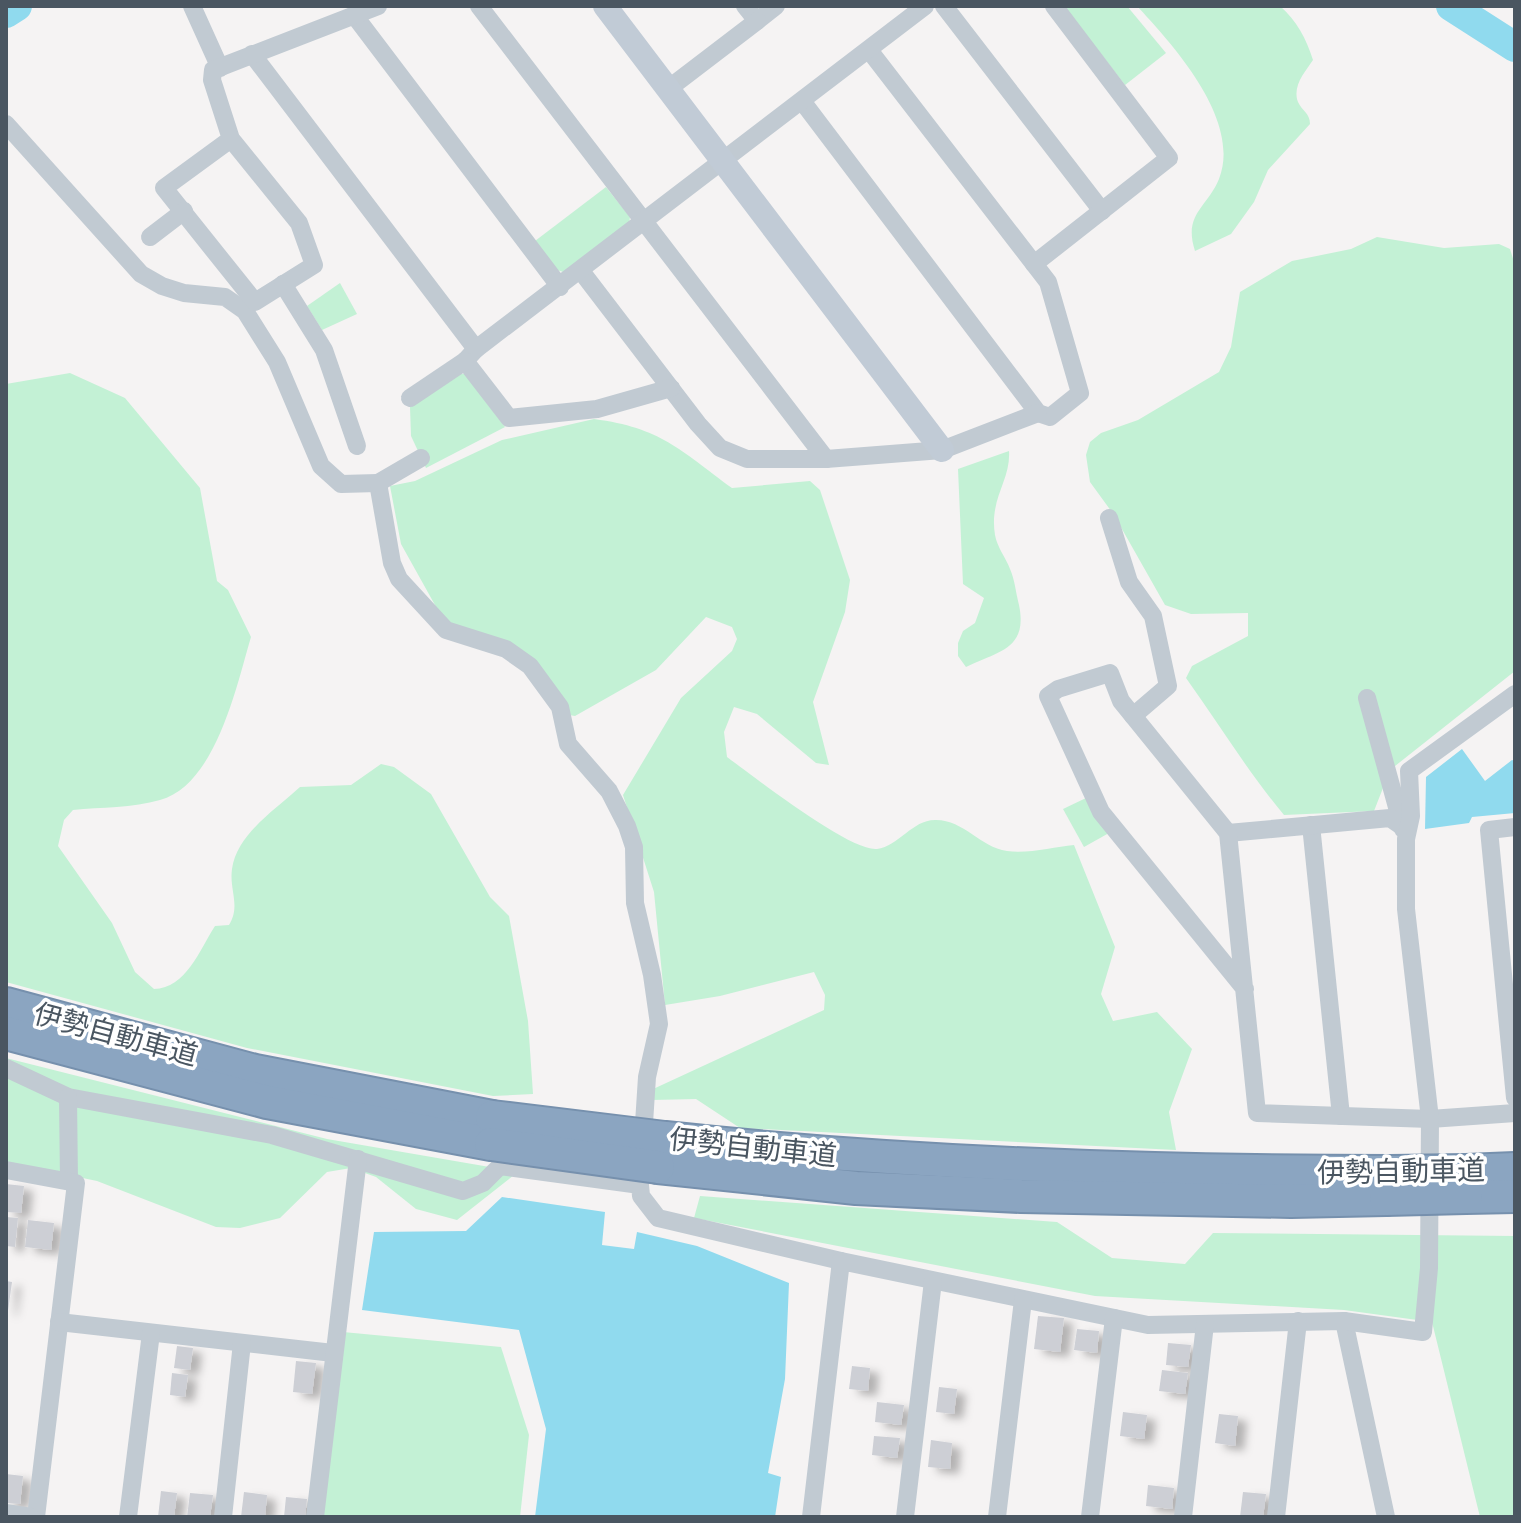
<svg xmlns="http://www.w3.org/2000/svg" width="1521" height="1523" viewBox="0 0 1521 1523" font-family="'DM Sans','Noto Sans JP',sans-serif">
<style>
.green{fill:#c3f1d5}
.water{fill:#90daee}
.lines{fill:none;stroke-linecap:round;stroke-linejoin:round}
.river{stroke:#90daee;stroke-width:30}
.building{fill:#cdcfd5;filter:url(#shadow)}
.highway-casing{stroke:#7690ad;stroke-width:36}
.street{stroke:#c1cad2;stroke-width:18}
.secondary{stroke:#c1cbd6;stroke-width:24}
.highway{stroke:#8ba5c1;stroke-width:32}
.highway-bridge-casing{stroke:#7690ad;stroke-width:36;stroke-linecap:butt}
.highway-bridge{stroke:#8ba5c1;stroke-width:32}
.labels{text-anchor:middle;stroke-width:7;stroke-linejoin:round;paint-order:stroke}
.street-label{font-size:28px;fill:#4a5661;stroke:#fff}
</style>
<defs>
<filter id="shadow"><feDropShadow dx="9" dy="5" stdDeviation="4" flood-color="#0004"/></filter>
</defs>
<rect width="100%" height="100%" fill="#f5f3f3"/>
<g class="green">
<polygon points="1068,6 1127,6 1166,53 1125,85 1066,9"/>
<path d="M1137,6H1280C1297,21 1306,38 1313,60C1305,72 1292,86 1298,102C1302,111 1310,113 1310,124L1268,170L1254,202L1231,234L1195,251C1183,214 1207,208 1219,179C1242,120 1173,45 1137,6Z"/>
<polygon points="606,187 630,217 629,224 566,273 557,270 535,241"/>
<path d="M1377,237L1444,248L1499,244L1510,249L1515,265V671L1390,770L1374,811L1284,815C1248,772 1219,724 1186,678L1192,666L1248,636V613L1191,614L1165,605L1114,515L1090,482L1086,455L1090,442L1101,433L1138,420L1219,372L1231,347L1240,292L1292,261L1351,249Z"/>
<polygon points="340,283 357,314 322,330 307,306"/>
<path d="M70,373L125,398L200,488L217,581L228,590L251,637C237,684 216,785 160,800C133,808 101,807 73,810L64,820L58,846L112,923L135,972L154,989C186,988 199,951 215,926L229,925C241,906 229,890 232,869C237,834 275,810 300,787L351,785L381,764L394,767L431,794L490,897L509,916L528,1021L533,1094L493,1096L247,1048L6,982V384Z"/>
<polygon points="460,374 465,374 505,427 426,468 411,436 410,407"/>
<path d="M594,419C661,428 679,449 732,488L810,481L820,490L850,580L845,612L813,702L829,765L816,763L757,714L734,707L724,732L727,757C753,776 850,852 877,849C899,846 913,819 936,820C964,820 980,847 1007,851C1028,854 1054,847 1074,845L1115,947L1101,994L1113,1021L1157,1012L1192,1049L1169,1112L1176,1150L740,1128L696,1099L652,1100L651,1090L824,1010L825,995L814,972L720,996L665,1005L654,892L623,795L681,698L732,651L737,639L732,627L706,617L656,670L575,716L569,715L544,676L460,631L440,614L401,544L390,486L415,481L502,440Z"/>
<path d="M1009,451C1011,481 989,498 995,535C997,547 1006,558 1010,569C1015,580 1016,594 1019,605C1028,649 999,651 966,667L958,656V643L963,631L975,623L984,598L963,584L958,469Z"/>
<polygon points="1086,798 1109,833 1084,847 1063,809"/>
<polygon points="6,1058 327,1139 518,1172 457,1220 416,1209 376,1177 351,1168 327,1172 280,1218 240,1228 216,1227 97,1181 6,1162"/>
<polygon points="700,1196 1057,1222 1112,1258 1185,1264 1213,1233 1515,1236 1515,1517 1480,1517 1432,1322 1344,1310 1095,1296 694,1218"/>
<polygon points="343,1332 501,1347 529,1435 520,1517 322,1517"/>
</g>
<g class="water">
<polygon points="1462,749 1485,781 1512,760 1515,761 1515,813 1472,817 1469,823 1425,829 1426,777"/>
<polygon points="502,1197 605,1212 602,1245 634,1249 637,1232 697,1246 789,1283 785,1379 768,1473 781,1477 775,1517 535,1517 546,1429 519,1330 362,1310 374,1232 466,1231"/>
</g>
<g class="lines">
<g class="river">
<polyline points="1451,6 1515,47"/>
<polyline points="6,13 17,6"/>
</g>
</g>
<g class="building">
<polygon points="6,1184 24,1186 21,1213 6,1212"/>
<polygon points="6,1217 18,1218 15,1247 6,1246"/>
<polygon points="28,1220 54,1223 51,1250 25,1247"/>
<polygon points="6,1281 12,1282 8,1311 6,1311"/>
<polygon points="1038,1316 1064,1318 1060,1352 1034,1349"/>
<polygon points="1077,1329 1099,1331 1097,1353 1074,1350"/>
<polygon points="1168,1343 1191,1345 1188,1367 1166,1365"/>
<polygon points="177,1346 193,1348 190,1370 174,1368"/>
<polygon points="296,1361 316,1363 312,1394 293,1392"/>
<polygon points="852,1366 870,1368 868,1391 849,1389"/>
<polygon points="1162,1370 1188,1373 1185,1394 1159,1391"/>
<polygon points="172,1373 188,1375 185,1397 170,1395"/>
<polygon points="939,1387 957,1389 954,1414 936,1412"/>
<polygon points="877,1402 904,1405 901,1425 875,1422"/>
<polygon points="1123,1412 1147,1415 1144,1439 1120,1436"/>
<polygon points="1219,1414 1238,1416 1235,1446 1215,1443"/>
<polygon points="874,1436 900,1438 897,1458 872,1455"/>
<polygon points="931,1440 952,1443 950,1469 928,1467"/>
<polygon points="6,1474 23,1476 20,1504 6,1503"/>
<polygon points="1148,1485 1174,1488 1172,1509 1146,1506"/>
<polygon points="161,1491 177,1493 174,1517 158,1517"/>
<polygon points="244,1492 267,1495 265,1517 241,1517"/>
<polygon points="1243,1492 1266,1494 1263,1517 1240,1517"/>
<polygon points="190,1493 213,1495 210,1517 187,1517"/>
<polygon points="286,1497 307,1499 305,1517 284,1517"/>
</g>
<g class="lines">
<defs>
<g id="highway">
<polyline points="6,1004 255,1071 492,1117"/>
<polyline points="6,1033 267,1102 491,1144"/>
<path d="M665,1138C906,1164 1147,1172 1390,1172"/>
<polyline points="658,1167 856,1188 1021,1196 1291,1201 1386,1199"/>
<polyline points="1466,1171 1515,1169"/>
<polyline points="1466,1197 1515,1196"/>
</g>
</defs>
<use href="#highway" class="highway-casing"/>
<g class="street">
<polyline points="192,6 220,68"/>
<polyline points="479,6 826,459"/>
<polyline points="745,6 757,21 776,6"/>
<polyline points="944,6 1102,211"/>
<polyline points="354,15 560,287"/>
<polyline points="252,54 476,349"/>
<polyline points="668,89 757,21"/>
<polyline points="802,101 1038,413 1050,417 1080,393 1048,282 869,50"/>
<polyline points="6,124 141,274 162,286 184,293 225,297 245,311 277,362 321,466 341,484 378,483 392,563 399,579 446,630 506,649 530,666 560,707 568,744 609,791 627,826 634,847 635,903 652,975 659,1024 647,1077 640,1185"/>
<polyline points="231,139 299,223 314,265 255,302 164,188 231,139 212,80 213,70 378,6"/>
<polyline points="150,237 184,211"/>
<polyline points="1034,264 1169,158 1054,6"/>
<polyline points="581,271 698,424 720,448 747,459 826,459 942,450 1038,413"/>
<polyline points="283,284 324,350 357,446"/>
<polyline points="671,388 597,409 509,418 465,361 476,349 925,6"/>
<polyline points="410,398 465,361"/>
<polyline points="378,483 421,458"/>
<polyline points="1109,518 1129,582 1153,616 1168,686 1133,716"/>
<polyline points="1367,698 1403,829"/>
<polyline points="1311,825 1341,1116"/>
<polyline points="1515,827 1489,830 1515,1098"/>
<polyline points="1228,833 1390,818 1403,827"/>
<polyline points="1245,989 1101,812 1048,696 1058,689 1110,673 1121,701 1228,833 1257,1113 1430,1119 1515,1113"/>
<polyline points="6,1068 68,1097 272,1135 463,1191 483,1183 500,1166 640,1185 641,1196 658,1218 841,1261"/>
<polyline points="68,1097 69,1181"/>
<polyline points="6,1170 76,1183 36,1517"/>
<polyline points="1344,1321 1386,1517"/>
<polyline points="59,1322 333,1353"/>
<polyline points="6,1513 31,1517"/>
<polyline points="128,1517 151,1333"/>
<polyline points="223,1517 242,1343"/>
<polyline points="315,1517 358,1159"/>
<polyline points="811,1517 841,1261 1148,1325 1344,1321 1423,1332 1429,1268 1430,1119 1406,909 1406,839 1411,816 1409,771 1515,694"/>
<polyline points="905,1517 933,1281"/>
<polyline points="997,1517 1023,1300"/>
<polyline points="1090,1517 1114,1318"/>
<polyline points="1183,1517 1205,1324"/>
<polyline points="1276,1517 1298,1321"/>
</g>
<polyline class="secondary" points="605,6 942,450"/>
<use href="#highway" class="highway"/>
<defs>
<g id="highway-bridge">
<polyline points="492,1117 665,1138"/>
<polyline points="491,1144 658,1167"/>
<polyline points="1390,1172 1466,1171"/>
<polyline points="1386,1199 1466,1197"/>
</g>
</defs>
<use href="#highway-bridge" class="highway-bridge-casing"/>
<use href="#highway-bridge" class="highway-bridge"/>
</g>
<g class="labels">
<g class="street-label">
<text transform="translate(116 1034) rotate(15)" y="10">伊勢自動車道</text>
<text transform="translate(753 1147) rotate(6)" y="10">伊勢自動車道</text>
<text transform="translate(1401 1171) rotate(-1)" y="10">伊勢自動車道</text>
</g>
</g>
<rect width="1521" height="1523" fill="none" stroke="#4a5661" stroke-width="16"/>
</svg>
